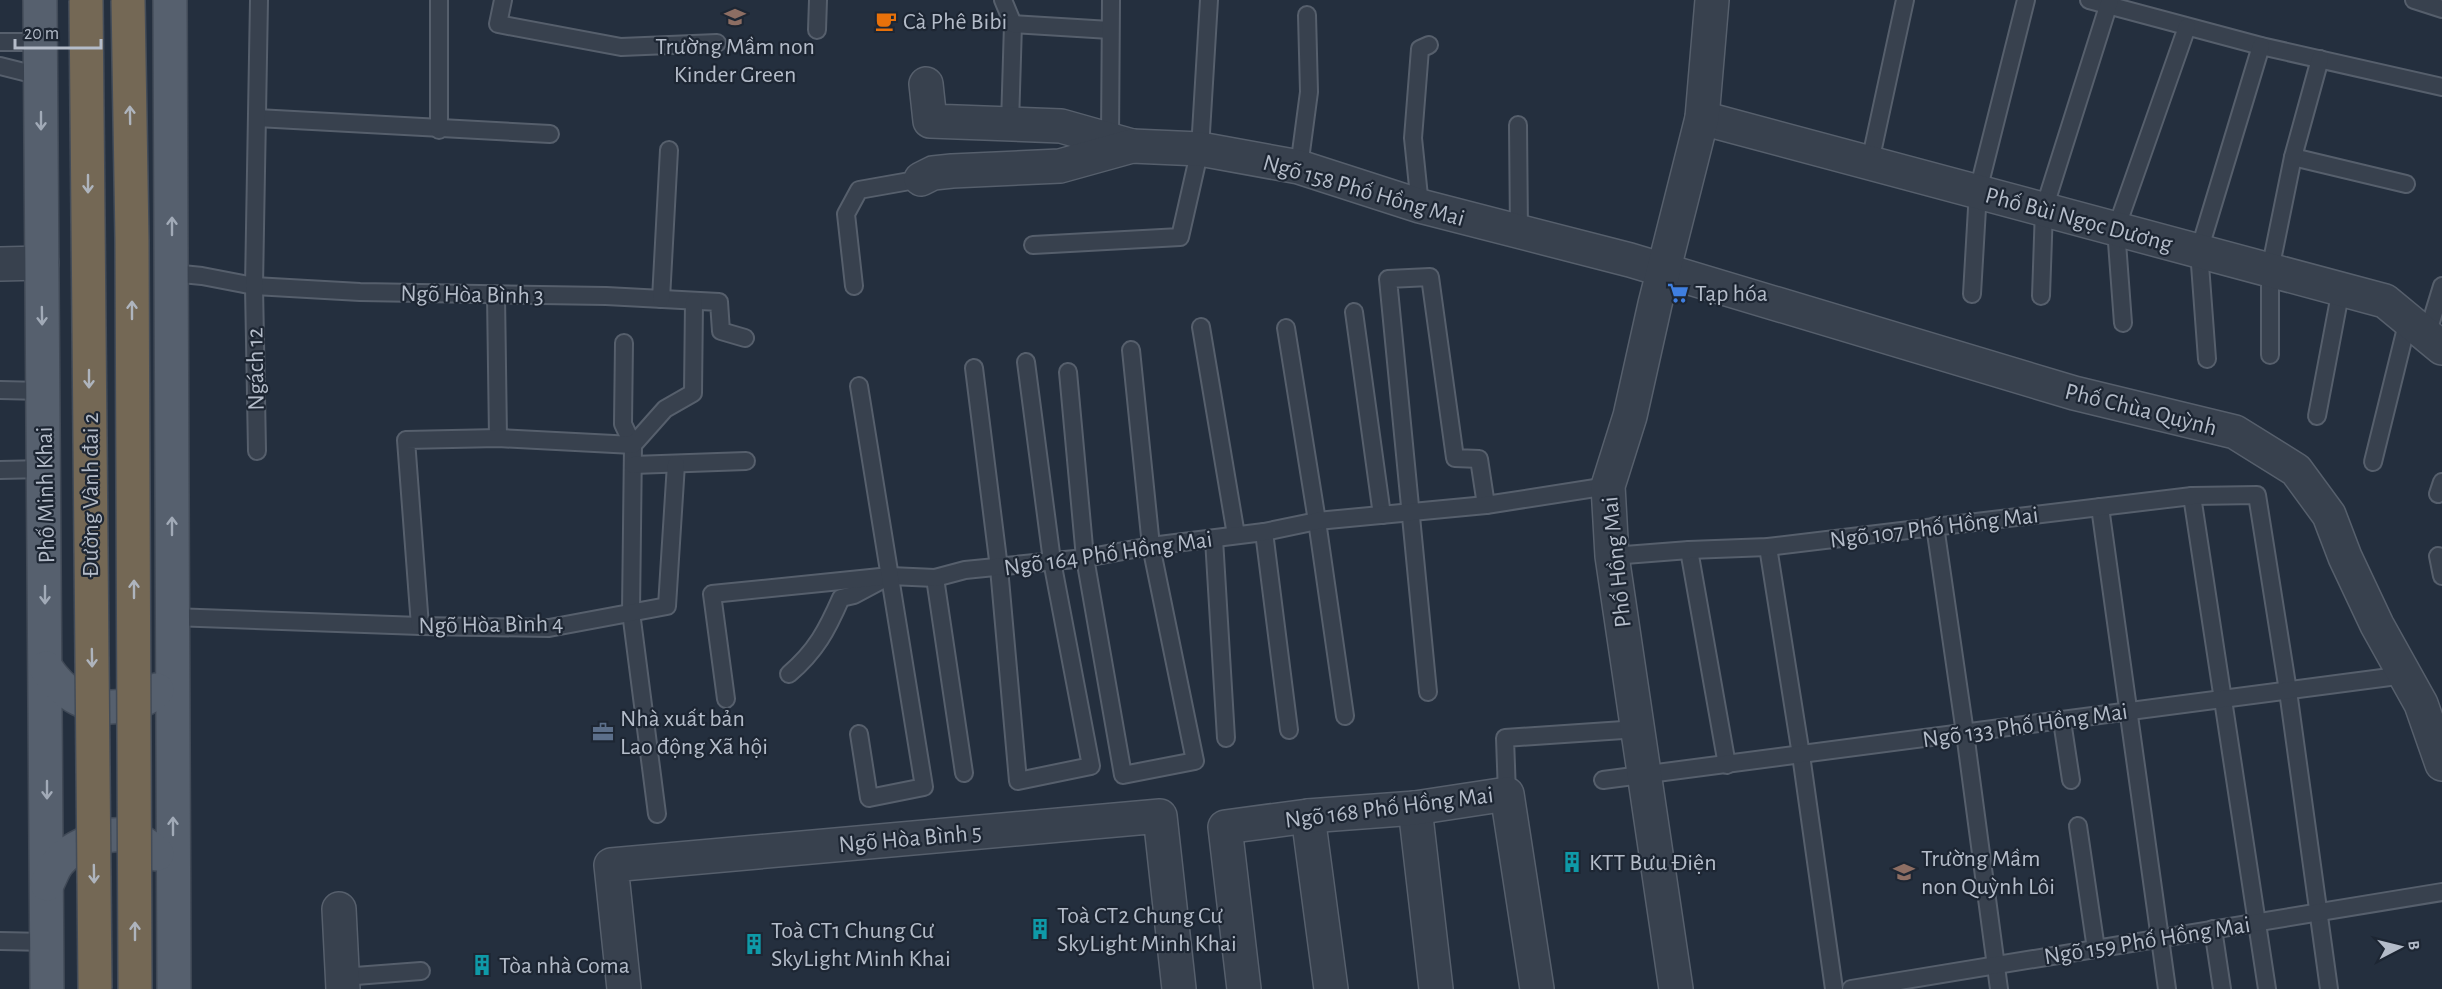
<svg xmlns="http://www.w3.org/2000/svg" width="2442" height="989" viewBox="0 0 2442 989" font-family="'Alegreya Sans',sans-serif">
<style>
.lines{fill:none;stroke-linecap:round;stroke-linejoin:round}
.lane-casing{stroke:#565f6c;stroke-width:20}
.street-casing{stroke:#565f6c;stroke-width:36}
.primary-casing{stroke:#414a57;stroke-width:36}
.lane{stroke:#38414e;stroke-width:16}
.street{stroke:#38414e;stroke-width:33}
.primary{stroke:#56606e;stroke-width:33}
.highway-bridge-casing{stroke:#434c59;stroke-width:36;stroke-linecap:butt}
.highway-bridge{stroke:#746855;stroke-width:33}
.oneway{stroke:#aeb4bd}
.oneway2{stroke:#a1aab7}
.labels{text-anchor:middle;stroke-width:4.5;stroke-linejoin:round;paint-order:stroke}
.poi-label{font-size:24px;fill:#b4bcc9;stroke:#1d2633;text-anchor:start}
.street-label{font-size:24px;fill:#b4bcc9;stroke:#1d2633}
</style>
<rect width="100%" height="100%" fill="#242f3e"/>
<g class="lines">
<defs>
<g id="lane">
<polyline points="503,0 498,24 621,47 717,43"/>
<polyline points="1003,0 1013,24 1010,124"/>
<polyline points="2089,0 2261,46 2442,87"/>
<polyline points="2414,0 2442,9"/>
<polyline points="1013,24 1110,30"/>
<polyline points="817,30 818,0"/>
<polyline points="0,42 40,42"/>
<polyline points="0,66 40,76"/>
<polyline points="257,118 550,134"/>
<polyline points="1518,125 1519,232"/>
<polyline points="439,130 439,0"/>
<polyline points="1110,139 1111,0"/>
<polyline points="2293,157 2406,184"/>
<polyline points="1870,162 1905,0"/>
<polyline points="1299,167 1309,92 1307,15"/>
<polyline points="1420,206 1413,138 1420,49 1429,45"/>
<polyline points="1033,245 1180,237 1200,149 1209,0"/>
<polyline points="172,273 202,276 254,286 360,292 606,296 719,302 721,331 745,338"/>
<polyline points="854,286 846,214 859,190 921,179"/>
<polyline points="1972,294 1978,191 2026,0"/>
<polyline points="496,295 498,438"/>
<polyline points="2041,296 2044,209 2110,0"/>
<polyline points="661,299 669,150"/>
<polyline points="1354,312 1382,515"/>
<polyline points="2123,323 2116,229 2187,27"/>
<polyline points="1201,327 1236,535"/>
<polyline points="1286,328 1317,521 1345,716"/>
<polyline points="2427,335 2442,286"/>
<polyline points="624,343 623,424 633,445 631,612 657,814"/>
<polyline points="2270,355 2270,270 2293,157 2320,59"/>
<polyline points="2207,359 2199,251 2261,46"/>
<polyline points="974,368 999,568 1018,781 1091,766 1052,561 1026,362"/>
<polyline points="1068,372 1085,558 1123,775 1195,761 1151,546 1131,350"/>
<polyline points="0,390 43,391"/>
<polyline points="2317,416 2341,289"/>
<polyline points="257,451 254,286 259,0"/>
<polyline points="2373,462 2408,320"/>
<polyline points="633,465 746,461"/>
<polyline points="0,470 45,469"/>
<polyline points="2438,494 2442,482"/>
<polyline points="2192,496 2267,989"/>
<polyline points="2100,507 2167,989"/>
<polyline points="1935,526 1965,733 1999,989"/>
<polyline points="1264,532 1289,730"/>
<polyline points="1214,539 1226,738"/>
<polyline points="1768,547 1801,755 1834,989"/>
<polyline points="1689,550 1727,765"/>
<polyline points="1612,556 1689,550 1768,547 2192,496 2257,495 2288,691 2329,989"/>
<polyline points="2442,557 2438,556 2442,576"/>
<polyline points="935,578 964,773"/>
<polyline points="172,617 420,626 549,628 667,606 676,464"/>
<polyline points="420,626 406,440 498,438 633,445 665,409 693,393 694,302"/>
<path d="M789,674C816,651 827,630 841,598L854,595L884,579"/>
<polyline points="1428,692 1388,279 1430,277 1455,458 1479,459 1486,505"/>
<polyline points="726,699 712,594 890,576 935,578 965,570 1085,558 1151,546 1264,532 1317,521 1486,505 1608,486"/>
<polyline points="2062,721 2071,780"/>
<polyline points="859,734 869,798 924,787 859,386"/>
<polyline points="1603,780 2405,675"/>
<polyline points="1507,794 1505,738 1638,729"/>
<polyline points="2078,826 2096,949"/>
<polyline points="2213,929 2222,989"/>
<polyline points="0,941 47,942"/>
<polyline points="342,977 421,971"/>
<polyline points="1851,989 2442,892"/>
</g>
<g id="street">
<polyline points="926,84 930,121 1061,126 1132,146"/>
<polyline points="1702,118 2385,301 2442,348"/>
<polyline points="921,179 933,173 952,171 1060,166 1132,146 1200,149 1299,167 1420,206 1630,260 2074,393 2235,432 2296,470 2329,515 2345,557 2377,625 2421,704 2442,764"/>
<polyline points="0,264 42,263"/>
<polyline points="1415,808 1436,989"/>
<polyline points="1308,816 1331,989"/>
<polyline points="339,909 343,989"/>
<polyline points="624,989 611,865 1160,816 1179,989"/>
<polyline points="1244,989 1225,827 1308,816 1415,808 1507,794 1537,989"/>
<polyline points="1676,989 1612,556 1608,486 1630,416 1655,304 1702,118 1712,0"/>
</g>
<g id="primary">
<polyline points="40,0 47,989"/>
<polyline points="170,0 174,989"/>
<path d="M46,668C64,695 90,711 123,706C135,704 148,699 157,690"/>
<path d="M47,884C51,877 53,869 58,863C68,849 104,833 120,835C134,836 148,845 157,854"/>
</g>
</defs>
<use href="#lane" class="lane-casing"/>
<use href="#street" class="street-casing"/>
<use href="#primary" class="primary-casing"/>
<use href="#lane" class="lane"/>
<use href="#street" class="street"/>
<use href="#primary" class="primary"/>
<defs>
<g id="highway-bridge">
<polyline points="86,0 95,989"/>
<polyline points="128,0 132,240 135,989"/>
</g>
</defs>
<use href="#highway-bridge" class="highway-bridge-casing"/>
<use href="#highway-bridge" class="highway-bridge"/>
</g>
<defs><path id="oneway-shaft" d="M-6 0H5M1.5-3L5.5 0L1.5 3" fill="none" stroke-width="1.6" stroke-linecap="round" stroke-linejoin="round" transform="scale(1.5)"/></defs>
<g class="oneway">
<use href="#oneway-shaft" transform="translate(130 115) rotate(-91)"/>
<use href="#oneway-shaft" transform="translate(88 184) rotate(90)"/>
<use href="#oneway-shaft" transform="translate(132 310) rotate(-90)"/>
<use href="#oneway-shaft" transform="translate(89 379) rotate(90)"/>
<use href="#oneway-shaft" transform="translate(134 589) rotate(-90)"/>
<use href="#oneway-shaft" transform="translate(92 658) rotate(89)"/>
<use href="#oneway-shaft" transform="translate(94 874) rotate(89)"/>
<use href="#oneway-shaft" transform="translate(135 931) rotate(-90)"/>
</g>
<g class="oneway2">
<use href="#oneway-shaft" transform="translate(41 121) rotate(90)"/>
<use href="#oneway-shaft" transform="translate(172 226) rotate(-90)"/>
<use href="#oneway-shaft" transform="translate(42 316) rotate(89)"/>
<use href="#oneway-shaft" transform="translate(172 526) rotate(-90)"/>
<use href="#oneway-shaft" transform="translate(45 595) rotate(90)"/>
<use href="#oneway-shaft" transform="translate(47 790) rotate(90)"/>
<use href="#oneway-shaft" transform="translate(173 826) rotate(-90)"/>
</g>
<defs>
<symbol id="school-bare" viewBox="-9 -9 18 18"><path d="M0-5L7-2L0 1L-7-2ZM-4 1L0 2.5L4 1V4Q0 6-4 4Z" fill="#8d6e63" stroke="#1d2633" stroke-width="2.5" paint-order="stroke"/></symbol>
<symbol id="cafe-bare" viewBox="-9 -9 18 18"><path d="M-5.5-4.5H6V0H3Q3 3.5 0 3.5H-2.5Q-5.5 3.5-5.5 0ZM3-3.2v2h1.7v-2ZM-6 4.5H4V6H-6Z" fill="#e8710a" stroke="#1d2633" stroke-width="2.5" paint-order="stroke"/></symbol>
<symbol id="supermarket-bare" viewBox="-9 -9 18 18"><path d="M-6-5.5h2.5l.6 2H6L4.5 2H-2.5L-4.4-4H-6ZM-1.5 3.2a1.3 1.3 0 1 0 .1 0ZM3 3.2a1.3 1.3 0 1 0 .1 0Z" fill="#3f7fe0" stroke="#1d2633" stroke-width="2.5" paint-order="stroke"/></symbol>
<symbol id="office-bare" viewBox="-9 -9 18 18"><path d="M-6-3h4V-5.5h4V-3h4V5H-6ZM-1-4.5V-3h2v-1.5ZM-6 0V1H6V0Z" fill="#5c6f8a" stroke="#1d2633" stroke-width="2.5" paint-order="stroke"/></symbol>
<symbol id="building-bare" viewBox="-9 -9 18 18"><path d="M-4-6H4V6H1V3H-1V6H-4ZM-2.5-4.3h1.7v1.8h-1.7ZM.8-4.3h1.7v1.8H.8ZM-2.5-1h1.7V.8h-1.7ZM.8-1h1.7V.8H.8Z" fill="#0f9aa8" stroke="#1d2633" stroke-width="2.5" paint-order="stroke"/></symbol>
</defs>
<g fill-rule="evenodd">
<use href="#school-bare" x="720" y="2" width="30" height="30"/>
<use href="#cafe-bare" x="871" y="6" width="30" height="30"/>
<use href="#supermarket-bare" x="1663" y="278" width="30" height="30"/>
<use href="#office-bare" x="588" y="717" width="30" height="30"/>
<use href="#building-bare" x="1557" y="847" width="30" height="30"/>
<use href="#school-bare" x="1889" y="857" width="30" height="30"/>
<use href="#building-bare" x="1025" y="914" width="30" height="30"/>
<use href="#building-bare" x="739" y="929" width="30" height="30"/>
<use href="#building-bare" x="467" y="950" width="30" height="30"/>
</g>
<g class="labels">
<g class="poi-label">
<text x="903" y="29">Cà Phê Bibi</text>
<text x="735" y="54" text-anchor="middle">Trường Mầm non<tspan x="735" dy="28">Kinder Green</tspan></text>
<text x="1695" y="301">Tạp hóa</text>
<text x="620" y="726">Nhà xuất bản<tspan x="620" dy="28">Lao động Xã hội</tspan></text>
<text x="1921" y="866">Trường Mầm<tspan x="1921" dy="28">non Quỳnh Lôi</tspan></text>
<text x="1589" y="870">KTT Bưu Điện</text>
<text x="1057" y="923">Toà CT2 Chung Cư<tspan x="1057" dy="28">SkyLight Minh Khai</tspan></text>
<text x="771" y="938">Toà CT1 Chung Cư<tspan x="771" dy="28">SkyLight Minh Khai</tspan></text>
<text x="499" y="973">Tòa nhà Coma</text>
</g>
<g class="street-label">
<text transform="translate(1364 190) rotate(16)" y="8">Ngõ 158 Phố Hồng Mai</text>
<text transform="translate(2079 219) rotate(15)" y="8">Phố Bùi Ngọc Dương</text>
<text transform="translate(472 294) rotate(1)" y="8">Ngõ Hòa Bình 3</text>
<text transform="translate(255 369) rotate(-91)" y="8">Ngách 12</text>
<text transform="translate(2141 409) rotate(14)" y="8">Phố Chùa Quỳnh</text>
<text transform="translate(45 495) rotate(-91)" y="8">Phố Minh Khai</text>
<text transform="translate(90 495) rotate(-90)" y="8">Đường Vành đai 2</text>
<text transform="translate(1934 527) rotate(-7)" y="8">Ngõ 107 Phố Hồng Mai</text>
<text transform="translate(1108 553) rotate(-8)" y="8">Ngõ 164 Phố Hồng Mai</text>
<text transform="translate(1616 562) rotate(-96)" y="8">Phố Hồng Mai</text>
<text transform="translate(491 624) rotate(-1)" y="8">Ngõ Hòa Bình 4</text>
<text transform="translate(2025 725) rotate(-8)" y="8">Ngõ 133 Phố Hồng Mai</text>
<text transform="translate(1389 807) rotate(-7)" y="8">Ngõ 168 Phố Hồng Mai</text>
<text transform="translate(910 838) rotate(-5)" y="8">Ngõ Hòa Bình 5</text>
<text transform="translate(2147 940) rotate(-9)" y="8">Ngõ 159 Phố Hồng Mai</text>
</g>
</g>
<g transform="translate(2400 947) rotate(83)" stroke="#1d2633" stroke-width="4.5" paint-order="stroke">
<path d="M0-4.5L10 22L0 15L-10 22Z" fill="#b4bcc9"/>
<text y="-9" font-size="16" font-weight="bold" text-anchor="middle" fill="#b4bcc9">B</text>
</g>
<path d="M15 39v9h86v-9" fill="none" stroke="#b4bcc9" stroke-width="3"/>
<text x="24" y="39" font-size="18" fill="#b4bcc9" stroke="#1d2633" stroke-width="4.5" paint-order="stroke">20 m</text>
</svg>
